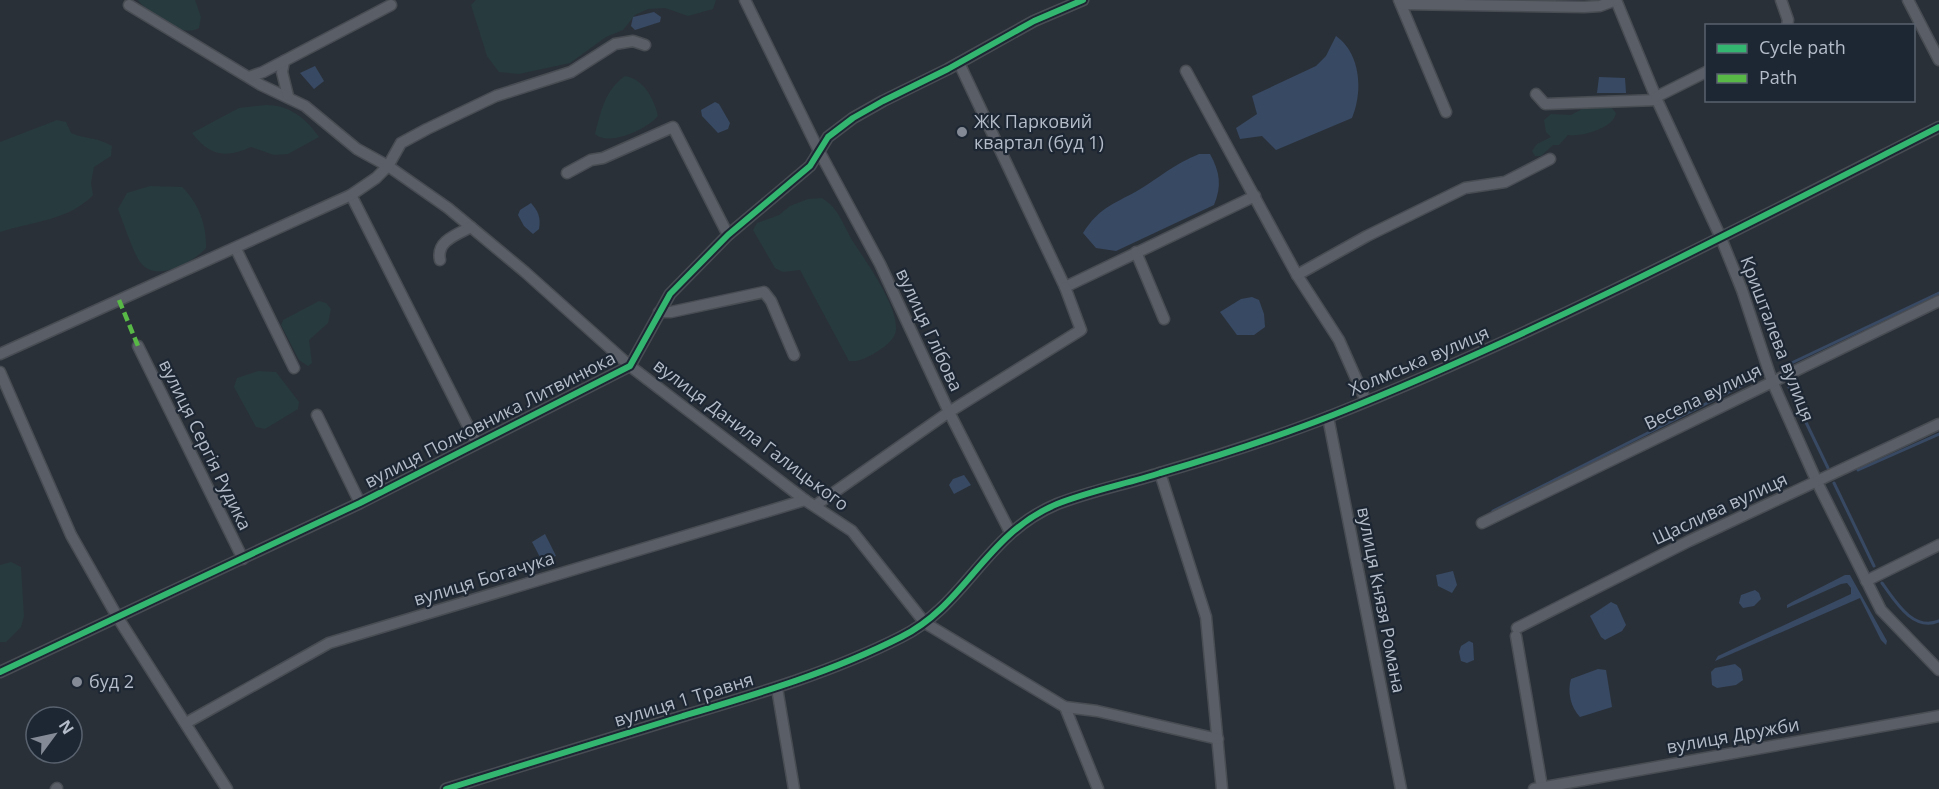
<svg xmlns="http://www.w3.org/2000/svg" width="1939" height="789" viewBox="0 0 1939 789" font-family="'Open Sans',sans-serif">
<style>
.green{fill:#273a3e}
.water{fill:#384963}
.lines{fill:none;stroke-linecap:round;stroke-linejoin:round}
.stream{stroke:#384963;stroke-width:3}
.minor-casing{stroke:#484c53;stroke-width:13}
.minor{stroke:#5a5e66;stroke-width:10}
.quiet{stroke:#58b947;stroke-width:4.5;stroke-dasharray:9 4.5;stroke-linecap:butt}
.cycleway-casing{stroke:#1d2633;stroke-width:10}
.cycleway{stroke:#33b770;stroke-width:6}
.poi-dot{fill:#848b96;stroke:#1d2633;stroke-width:2}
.labels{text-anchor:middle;stroke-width:4.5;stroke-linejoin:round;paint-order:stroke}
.poi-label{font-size:18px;fill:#b4bcc9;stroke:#1d2633;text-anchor:start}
.street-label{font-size:18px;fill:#b4bcc9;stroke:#1d2633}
</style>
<rect width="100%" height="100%" fill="#2a3038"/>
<g class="green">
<path d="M138,0H195L201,17L199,28C181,39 149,14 138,0Z"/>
<polygon points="476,0 716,0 713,9 688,16 665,8 648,9 635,15 623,30 606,37 570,63 519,74 499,72 487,56 471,5"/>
<path d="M625,76C644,79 654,99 658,116C647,129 609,147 595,134C601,111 605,90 625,76Z"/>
<path d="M266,105C289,105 306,118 319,137L288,154L274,155L251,147C224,159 209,155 192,133L239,108Z"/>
<path d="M1611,107L1616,113C1614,128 1582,137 1568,135L1559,145H1553L1541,156H1535L1532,151L1537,144L1551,137L1546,132L1544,120L1551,114L1571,115L1584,108Z"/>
<path d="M57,120L66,122L71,133C88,140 94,136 112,146L111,156L94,167L91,183L93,195C70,220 31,222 0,232V142Z"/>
<path d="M150,186L182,187C198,202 207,225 206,248C193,262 156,284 140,262C133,252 123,222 118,209L127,193Z"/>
<path d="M822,198C840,209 843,226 854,243C867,263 898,306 896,330C895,339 886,346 878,351C868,357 861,362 849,361L800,270L783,272L775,268L753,230L757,223L779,215L790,206L808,199Z"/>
<polygon points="319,301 326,303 331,309 328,323 309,340 312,363 308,366 299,360 281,325 283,320"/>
<polygon points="258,371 276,372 299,402 298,409 265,429 256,427 234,387 237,378"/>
<polygon points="11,562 21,567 24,616 21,627 6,642 0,642 0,565"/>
</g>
<g class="water">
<polygon points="654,12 661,17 660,22 635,30 631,26 633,17"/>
<path d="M1336,36C1361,54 1363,91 1352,118L1276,150L1262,136L1240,139L1236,128L1257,114L1252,96L1316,66L1326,56Z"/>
<polygon points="315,66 324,81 314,89 300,73"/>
<polygon points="1599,77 1625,78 1626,93 1597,93"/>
<polygon points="715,102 719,104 730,123 728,129 718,133 702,116 701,110"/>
<path d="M1199,154H1210C1220,172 1222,186 1214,205L1116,251L1096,248L1083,233C1100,206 1117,203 1142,188C1164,174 1175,164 1199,154Z"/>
<path d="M531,203C538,211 541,217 539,229L533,234L524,226L518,215L520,210Z"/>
<polygon points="1252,297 1259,300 1264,314 1265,327 1254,335 1237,335 1220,312 1241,299"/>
<polygon points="964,475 971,485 954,494 949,485 953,479"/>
<polygon points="545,534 556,556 542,561 532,542"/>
<polygon points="1453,571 1457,585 1452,593 1438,586 1436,575"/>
<polygon points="1845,575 1850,575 1887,641 1886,645 1881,640 1860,598 1715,661 1718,656 1851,594 1851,588 1847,583 1841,584 1787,608 1787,605 1792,602"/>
<polygon points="1755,590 1759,593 1761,599 1754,606 1743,608 1739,603 1741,595"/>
<polygon points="1611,602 1617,605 1626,625 1622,631 1605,640 1601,637 1590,616"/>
<polygon points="1469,641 1473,643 1474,660 1467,663 1461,661 1459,652 1461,646"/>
<polygon points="1735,664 1741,669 1743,680 1736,685 1717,688 1712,685 1711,672 1715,668"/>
<path d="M1598,669L1606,670L1612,707L1580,717C1571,708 1567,692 1571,679Z"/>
</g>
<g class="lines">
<g class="stream">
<polyline points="1783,367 1939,293"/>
<polyline points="1788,385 1828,468"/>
<polyline points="1858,470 1939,434"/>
<polyline points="1834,483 1874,566"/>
<polyline points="1493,511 1753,380"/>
<path d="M1882,583C1895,601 1913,632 1939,621"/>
</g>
<defs>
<g id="minor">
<polyline points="745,0 819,151 880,264 949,412 816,505"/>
<polyline points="1399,0 1446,112"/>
<polyline points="1616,0 1657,100 1721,238 1742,290 1772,381 1817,482 1881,610 1939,670"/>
<polyline points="1781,0 1788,20 1787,26"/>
<polyline points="1908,0 1939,60"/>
<polyline points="1401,4 1584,7 1600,6 1616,0"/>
<polyline points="129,5 261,85 305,106 357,149 388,166 448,208 525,272 630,366 805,500 852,531 925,623 1065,707 1098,789"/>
<polyline points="284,61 282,72 288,96"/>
<polyline points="959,63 1065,287 1255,196"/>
<polyline points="1186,71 1297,275 1339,340 1366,401"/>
<polyline points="249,77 263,72 391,5"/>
<polyline points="1536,94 1545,104 1657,100"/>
<polyline points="1656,97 1706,72"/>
<polyline points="567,173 591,160 603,158 673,127 728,235"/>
<polyline points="351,195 476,442"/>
<polyline points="236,249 294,368"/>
<polyline points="1136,252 1164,319"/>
<path d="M440,260C436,241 456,235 471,227"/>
<polyline points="1297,275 1367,236 1465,188 1505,182 1550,159"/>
<polyline points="659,312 671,312 764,292 771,301 794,355"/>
<polyline points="138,346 243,559"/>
<polyline points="0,354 351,195 376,178 388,166 401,143 427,129 496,96 571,72 615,44 633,41 645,45"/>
<polyline points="0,372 71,535 118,618 227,789"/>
<polyline points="317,415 360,503"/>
<polyline points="1328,417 1401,789"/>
<polyline points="1160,473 1206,617 1222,789"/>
<polyline points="1482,523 1939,301"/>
<polyline points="1010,532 949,412 1081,330 1065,287"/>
<polyline points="1866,581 1939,545"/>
<polyline points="1517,628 1689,541 1939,424"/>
<polyline points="1516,636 1542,787"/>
<polyline points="0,672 360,503 630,366 670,294 728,235 810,166 828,137 853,118 883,101 948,69 1034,21 1083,0"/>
<polyline points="777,688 794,789"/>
<polyline points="1065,707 1097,711 1218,739"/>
<polyline points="186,723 329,643 805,500"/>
<polyline points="56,789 57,788"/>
<path d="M446,789C525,764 604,740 683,716C757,694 832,672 901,637C966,605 985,534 1057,504C1090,491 1126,484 1160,473C1218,456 1277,437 1333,415C1541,332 1740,228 1939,127"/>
<polyline points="1534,789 1939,716"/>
</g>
</defs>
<use href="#minor" class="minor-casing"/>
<use href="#minor" class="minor"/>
<polyline class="quiet" points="119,300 138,346"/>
<defs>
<g id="cycleway">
<polyline points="0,672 360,503 630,366 670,294 728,235 810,166 828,137 853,118 883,101 948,69 1034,21 1083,0"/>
<path d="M446,789C525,764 604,740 683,716C757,694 832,672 901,637C966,605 985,534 1057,504C1090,491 1126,484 1160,473C1218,456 1277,437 1333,415C1541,332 1740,228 1939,127"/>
</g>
</defs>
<use href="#cycleway" class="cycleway-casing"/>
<use href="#cycleway" class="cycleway"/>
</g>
<g class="poi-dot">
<circle cx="962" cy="132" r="6"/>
<circle cx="77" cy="682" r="6"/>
</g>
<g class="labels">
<g class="poi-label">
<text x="974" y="128">ЖК Парковий<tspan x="974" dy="21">квартал (буд 1)</tspan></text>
<text x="89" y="688">буд 2</text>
</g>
<g class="street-label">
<text transform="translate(929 330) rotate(65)" y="6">вулиця Глібова</text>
<text transform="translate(1777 339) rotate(69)" y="6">Кришталева вулиця</text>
<text transform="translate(1419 361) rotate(-23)" y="6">Холмська вулиця</text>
<text transform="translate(1703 397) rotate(-26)" y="6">Весела вулиця</text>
<text transform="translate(490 420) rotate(-27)" y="6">вулиця Полковника Литвинюка</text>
<text transform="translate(751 435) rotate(37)" y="6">вулиця Данила Галицького</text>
<text transform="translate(205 445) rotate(64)" y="6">вулиця Сергія Рудика</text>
<text transform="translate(1720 509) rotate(-25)" y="6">Щаслива вулиця</text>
<text transform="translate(484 579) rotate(-17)" y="6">вулиця Богачука</text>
<text transform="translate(1381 600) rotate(79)" y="6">вулиця Князя Романа</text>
<text transform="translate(684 700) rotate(-17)" y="6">вулиця 1 Травня</text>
<text transform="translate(1733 736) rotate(-10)" y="6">вулиця Дружби</text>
</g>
</g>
<rect x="1705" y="24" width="210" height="78" fill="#1d2633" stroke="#59626f" stroke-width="1.5"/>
<rect x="1717" y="44" width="30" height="9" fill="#33b770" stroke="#59626f" stroke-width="1.5"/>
<text x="1759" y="54" font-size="18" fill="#b4bcc9">Cycle path</text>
<rect x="1717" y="74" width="30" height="9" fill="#58b947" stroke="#59626f" stroke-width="1.5"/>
<text x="1759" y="84" font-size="18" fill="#b4bcc9">Path</text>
<g transform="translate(54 735) rotate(57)"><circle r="28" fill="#1d2633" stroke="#59626f" stroke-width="1.5"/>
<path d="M0-4.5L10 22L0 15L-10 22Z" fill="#848b96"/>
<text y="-9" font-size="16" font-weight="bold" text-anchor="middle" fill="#b4bcc9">N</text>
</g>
</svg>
